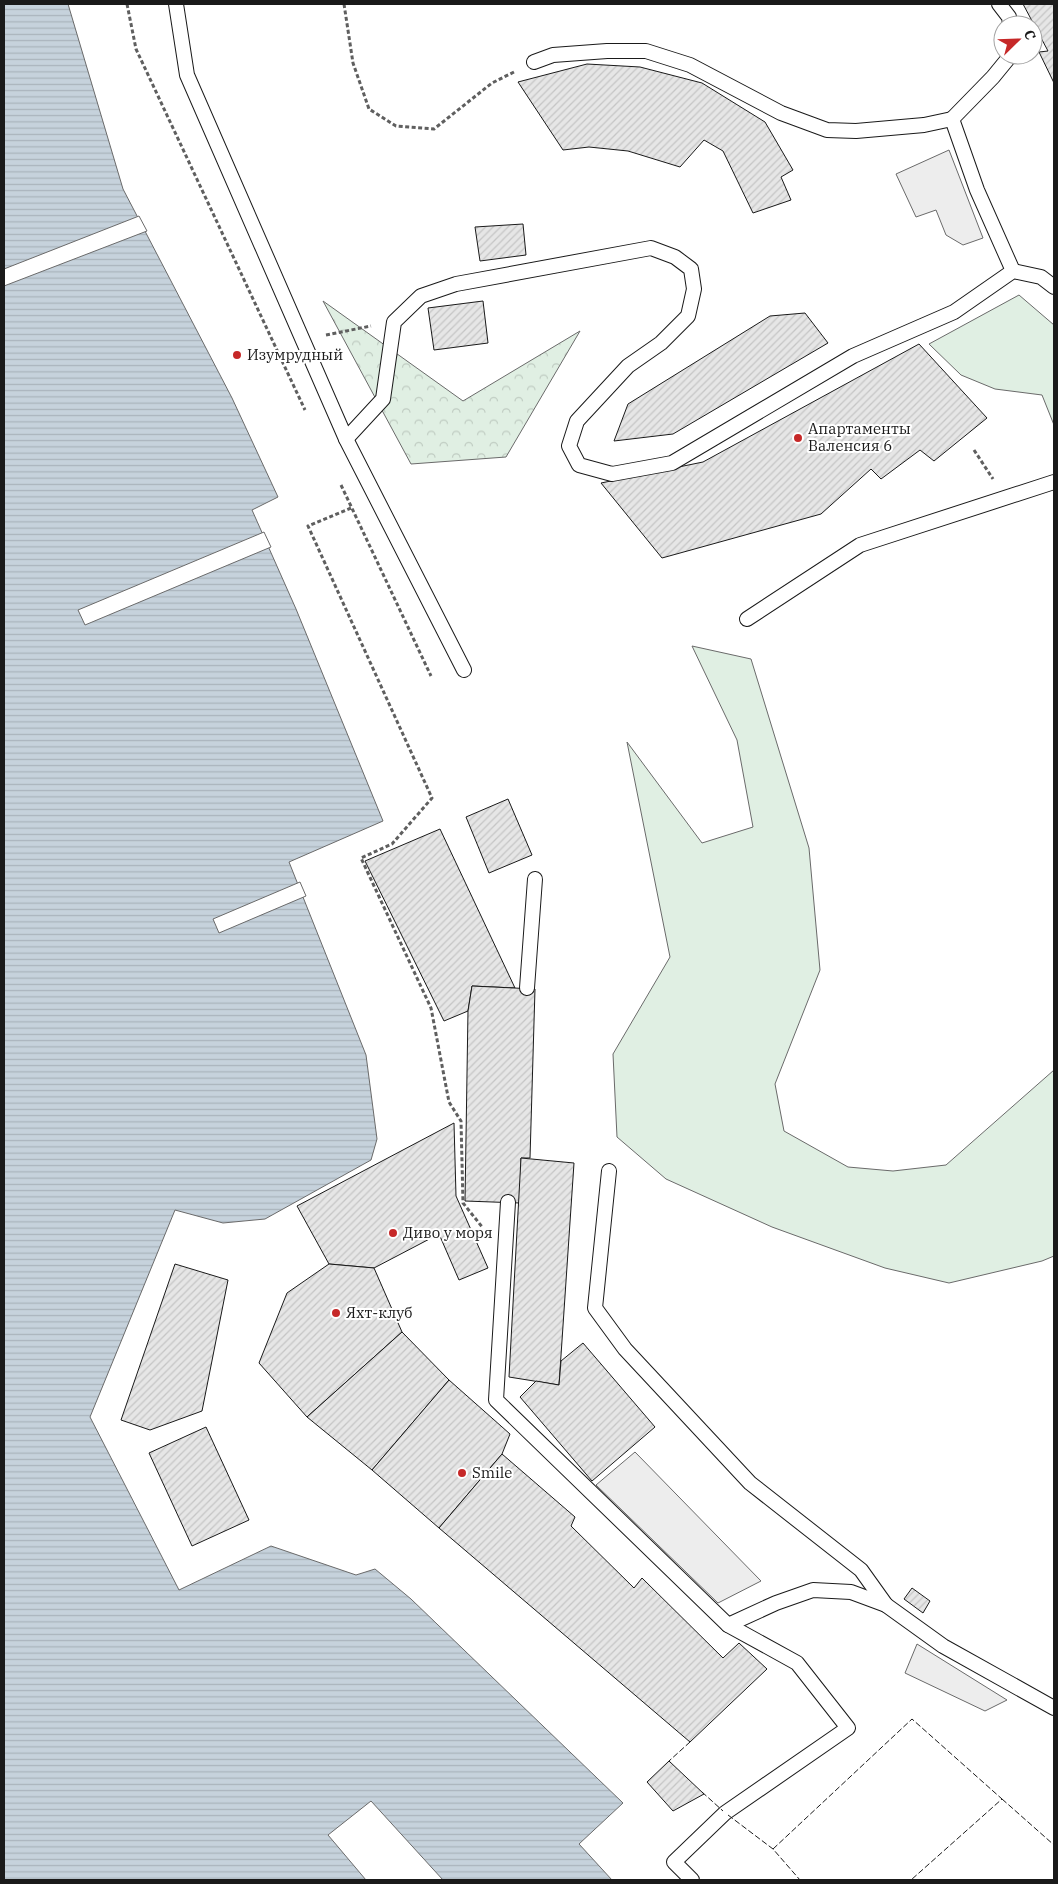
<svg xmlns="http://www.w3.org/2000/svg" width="1058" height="1884" viewBox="0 0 1058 1884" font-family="'IBM Plex Serif',serif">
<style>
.green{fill:#e0efe3;stroke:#6a6a6a}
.forest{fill:url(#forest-crowns);stroke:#6a6a6a}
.parking{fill:#ededed;stroke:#6a6a6a}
.water{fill:url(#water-rules);stroke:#6a6a6a}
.pier{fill:#fff;stroke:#6a6a6a}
.building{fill:url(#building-hatch);stroke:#1a1a1a}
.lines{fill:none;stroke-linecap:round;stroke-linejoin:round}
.lane-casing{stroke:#1a1a1a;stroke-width:16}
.path{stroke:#5f5f5f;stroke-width:3;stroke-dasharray:4 2.5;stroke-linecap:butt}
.lane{stroke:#fff;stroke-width:14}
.fence{stroke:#1a1a1a;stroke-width:1;stroke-dasharray:6 2.5;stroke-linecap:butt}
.poi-dot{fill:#c62828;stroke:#fff;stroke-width:2}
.labels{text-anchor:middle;stroke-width:4;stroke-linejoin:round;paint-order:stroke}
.poi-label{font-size:15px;fill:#1a1a1a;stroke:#fff;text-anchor:start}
</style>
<defs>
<pattern id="forest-crowns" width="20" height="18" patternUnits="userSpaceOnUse" patternTransform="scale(1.25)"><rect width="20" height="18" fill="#e0efe3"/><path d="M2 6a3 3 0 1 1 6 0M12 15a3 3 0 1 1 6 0" fill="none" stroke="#c0ccc2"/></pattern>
<pattern id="water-rules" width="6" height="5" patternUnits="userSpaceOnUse" patternTransform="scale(1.25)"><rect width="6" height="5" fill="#c6d2dc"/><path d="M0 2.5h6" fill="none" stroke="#aab4bc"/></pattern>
<pattern id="building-hatch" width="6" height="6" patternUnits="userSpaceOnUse" patternTransform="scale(1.25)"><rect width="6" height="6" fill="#e6e6e6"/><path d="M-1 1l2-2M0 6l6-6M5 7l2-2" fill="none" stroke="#c5c5c5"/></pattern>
</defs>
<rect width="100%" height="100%" fill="#fff"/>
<g class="green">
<polygon points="1019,295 1054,325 1054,425 1042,395 995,389 961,375 929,344"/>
<polygon points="692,646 751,659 809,848 820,970 775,1084 784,1131 848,1167 893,1171 946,1165 1054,1070 1054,1256 1042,1261 949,1283 885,1268 772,1227 666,1179 617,1137 613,1054 670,957 627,742 702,843 753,827 737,740"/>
</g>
<polygon class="forest" points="323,301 463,401 580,331 506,457 411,464"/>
<g class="parking">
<polygon points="949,150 983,238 963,245 946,235 936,210 916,217 896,174"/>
<polygon points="635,1452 761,1581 718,1603 596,1485"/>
<polygon points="917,1644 1007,1700 985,1711 905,1673"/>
</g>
<polygon class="water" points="4,4 68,4 123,189 232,398 278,497 252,510 296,609 383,821 289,862 366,1055 377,1139 371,1160 265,1219 223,1223 175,1210 90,1417 179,1590 271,1546 356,1575 375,1569 411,1599 623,1803 579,1844 612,1880 443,1880 371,1801 328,1835 366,1880 4,1880"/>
<g class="pier">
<polygon points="139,216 147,231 4,286 4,269"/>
<polygon points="264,532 271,547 85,625 78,610"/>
<polygon points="300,882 306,896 219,933 213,919"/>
</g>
<g class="building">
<polygon points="1023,4 1054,4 1054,83 1039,52 1048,51"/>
<polygon points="587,64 640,67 702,83 765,122 793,170 781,177 791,200 753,213 723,151 704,140 680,167 628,151 589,147 563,150 518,82"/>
<polygon points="523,224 526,255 480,261 475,227"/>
<polygon points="483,301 488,343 434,350 428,308"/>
<polygon points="805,313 828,343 673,434 614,441 628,404 770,316"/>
<polygon points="919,344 987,418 934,461 920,450 881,479 871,469 821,514 662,558 601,483 703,462"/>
<polygon points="508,799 532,855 489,873 466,817"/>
<polygon points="440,829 515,988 472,986 468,1011 444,1021 365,861"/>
<polygon points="472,986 535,989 530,1158 521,1158 520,1203 465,1201 468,1011"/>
<polygon points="454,1123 456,1196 488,1268 459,1280 439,1234 374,1268 329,1264 297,1206"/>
<polygon points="521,1158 574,1163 559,1385 509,1377"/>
<polygon points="175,1264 228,1280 202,1411 150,1430 121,1420"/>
<polygon points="329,1264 374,1268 402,1332 307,1417 259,1363 287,1293"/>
<polygon points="402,1332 449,1380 372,1470 307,1417"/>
<polygon points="583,1343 655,1427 592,1481 520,1397 536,1381 559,1385 561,1361"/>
<polygon points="449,1380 510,1434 502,1454 439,1528 372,1470"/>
<polygon points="206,1427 249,1520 192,1546 149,1453"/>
<polygon points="502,1454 575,1517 571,1526 634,1588 642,1578 723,1658 739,1643 767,1669 690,1742 439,1528"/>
<polygon points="912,1588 930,1601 923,1613 904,1599"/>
<polygon points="669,1761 704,1794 673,1811 647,1782"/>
</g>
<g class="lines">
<defs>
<g id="lane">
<polyline points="176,4 187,75 346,439 383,399 394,322 421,296 456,284 651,248 675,257 691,269 694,289 688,316 661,343 628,366 577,421 569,446 579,465 612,474 672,463 853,356 954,312 1013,271 1041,277 1054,287"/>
<polyline points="999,4 1009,17 1010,25"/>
<polyline points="1011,55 993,77 952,119 977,190 1013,271"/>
<polyline points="534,62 553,55 607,51 646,51 690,65 781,113 827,130 856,131 924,125 952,119"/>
<polyline points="346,439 464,670"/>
<polyline points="747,619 860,545 1054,482"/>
<polyline points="527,988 535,879"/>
<polyline points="609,1171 595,1308 625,1349 750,1483 861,1570 886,1605"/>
<polyline points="508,1202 496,1400 728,1625 797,1663 848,1728 725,1813 674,1862 692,1880"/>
<polyline points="728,1625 776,1603 813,1590 851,1592 886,1605 943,1646 1054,1708"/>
</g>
</defs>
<use href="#lane" class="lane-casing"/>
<g class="path">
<polyline points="127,4 136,49 305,410"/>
<polyline points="344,4 353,63 369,109 396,126 434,129 492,83 514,72"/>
<polyline points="326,335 371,326"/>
<polyline points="974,450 993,479"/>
<polyline points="341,485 431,676"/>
<polyline points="351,508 308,526 432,798 392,844 361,858 431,1008 449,1102 461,1121 463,1203 483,1228"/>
</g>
<use href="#lane" class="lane"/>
<g class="fence">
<polyline points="671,1763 669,1761 690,1742"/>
<polyline points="702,1792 723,1811"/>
<polyline points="1002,1799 1054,1845"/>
<polyline points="728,1815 773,1849 800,1880"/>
<polyline points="773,1849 912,1719 1002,1799 911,1880"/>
</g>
</g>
<g class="poi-dot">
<circle cx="237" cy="355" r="5"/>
<circle cx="798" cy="438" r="5"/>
<circle cx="393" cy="1233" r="5"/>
<circle cx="336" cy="1313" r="5"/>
<circle cx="462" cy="1473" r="5"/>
</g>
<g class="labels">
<g class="poi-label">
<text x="247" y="360">Изумрудный</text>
<text x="808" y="434">Апартаменты<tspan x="808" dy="17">Валенсия 6</tspan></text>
<text x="403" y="1238">Диво у моря</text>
<text x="346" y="1318">Яхт-клуб</text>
<text x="472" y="1478">Smile</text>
</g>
</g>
<rect width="1058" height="1884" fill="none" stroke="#1a1a1a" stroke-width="10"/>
<g transform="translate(1018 40) rotate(67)"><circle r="24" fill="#ffffff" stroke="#a3a3a3"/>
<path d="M0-4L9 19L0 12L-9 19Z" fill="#c62828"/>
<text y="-8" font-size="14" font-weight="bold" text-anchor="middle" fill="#1a1a1a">С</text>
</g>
</svg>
